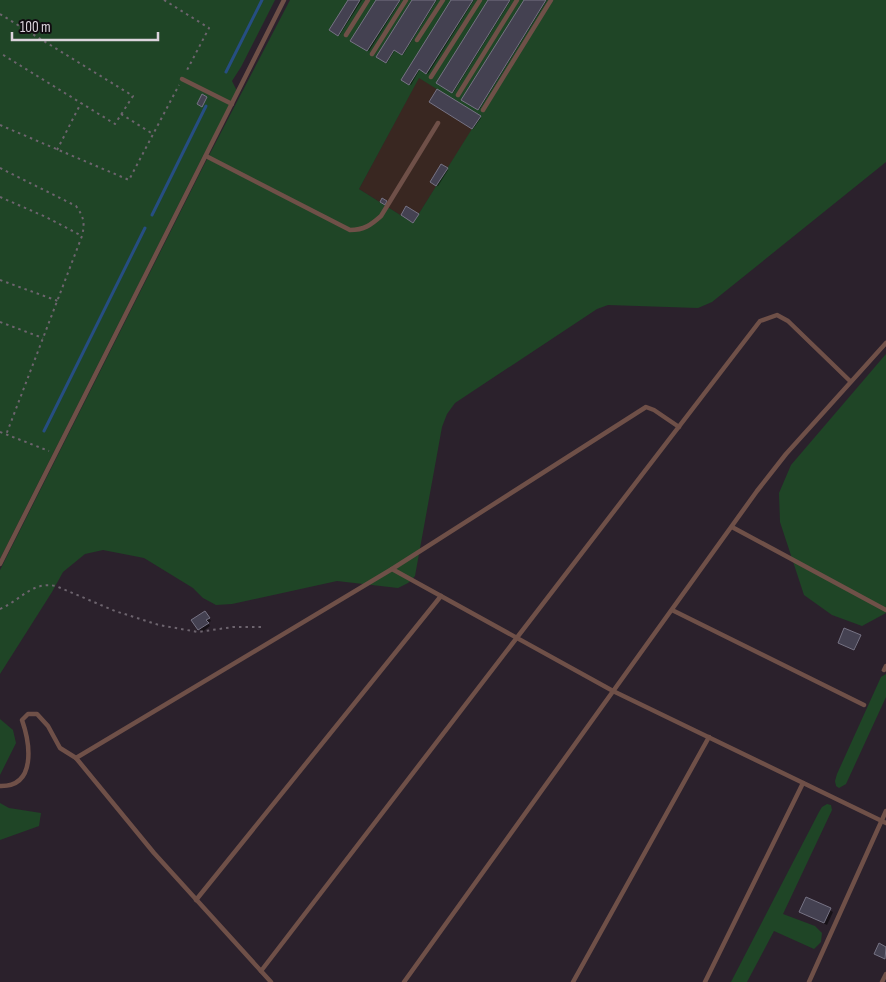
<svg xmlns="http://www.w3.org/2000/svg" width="886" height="982" viewBox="0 0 886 982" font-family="'Sofia Sans Condensed',sans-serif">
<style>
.industrial{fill:#392721}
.green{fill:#1f4526;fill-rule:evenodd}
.shadow{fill:#0007}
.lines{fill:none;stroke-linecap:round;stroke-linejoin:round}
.stream{stroke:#264e82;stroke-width:3}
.building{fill:#444151;stroke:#767384}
.path{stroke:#6d646e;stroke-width:2;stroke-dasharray:2.5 4;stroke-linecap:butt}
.lane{stroke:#6f5048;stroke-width:4.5}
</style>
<rect width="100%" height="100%" fill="#2b212c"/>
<polygon class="industrial" points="419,77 481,116 413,223 359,189"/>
<g class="green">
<polygon points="0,0 275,0 241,67 232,81 236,89 236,95 201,160 0,559"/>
<path d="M290,0H886V162L712,302L698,308L608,305L597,309L455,403L447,414L442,427L415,576L408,583L398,588L337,581L232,604L216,605L203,598L193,588L144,558L103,550L85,554L63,572L52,592L0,674V570L204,165ZM419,78L480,116L413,223L359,189Z"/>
<polygon points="886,354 886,613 862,626 832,615 804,595 780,522 779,493 791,465"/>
<polygon points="886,674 886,697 846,784 839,788 836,786 835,781 837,774 881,677"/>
<polygon points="0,719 13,730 16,743 0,775"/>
<polygon points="0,803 9,808 41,813 39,826 0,840"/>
<polygon points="827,804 831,805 832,810 783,914 815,926 822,933 821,942 814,949 774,931 747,982 731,982 819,812 822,807"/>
</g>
<g class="shadow">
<polygon points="349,0 362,0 339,36 331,31"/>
<polygon points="377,0 401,0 369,51 353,41"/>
<polygon points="414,0 437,0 403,55 395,50 387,63 378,57"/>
<polygon points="452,0 474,0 428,74 420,69 411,85 403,79"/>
<polygon points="489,0 511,0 453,93 438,84"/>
<polygon points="525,0 547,0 479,110 464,100"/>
<polygon points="431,103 480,117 481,118 473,129"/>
<polygon points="442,165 448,170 438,186 431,182"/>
<polygon points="207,615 211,621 208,623 210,626 202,632 193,620"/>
<polygon points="860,636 855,650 840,643"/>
<polygon points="807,898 833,912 827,925 801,912"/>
</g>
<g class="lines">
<g class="stream">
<polyline points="226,72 262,0"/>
<polyline points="152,215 206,106"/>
<polyline points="44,431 145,228"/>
</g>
</g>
<g class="building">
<polygon points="348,0 360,0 338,36 329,30"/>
<polygon points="376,0 400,0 367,51 350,41"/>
<polygon points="412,0 436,0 402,55 394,50 386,63 376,57"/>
<polygon points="451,0 473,0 426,74 419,69 409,85 401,80"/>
<polygon points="488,0 510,0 452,93 436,83"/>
<polygon points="524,0 546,0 478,110 461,100"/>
<polygon points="437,89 481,116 472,129 429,102"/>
<polygon points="202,94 207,97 202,107 197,104"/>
<polygon points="441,164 448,168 436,186 430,182"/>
<polygon points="382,198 387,201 385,205 380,202"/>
<polygon points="406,206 419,214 413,223 401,215"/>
<polygon points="205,611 210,618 206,620 209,623 198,630 191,620"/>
<polygon points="844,628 861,635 854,650 838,643"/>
<polygon points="806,897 831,908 824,923 799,912"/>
<polygon points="879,943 886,947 885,959 874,954"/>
</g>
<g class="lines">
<g class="path">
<polyline points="164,0 209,28 186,72"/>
<polyline points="0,14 133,96 115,124 0,53"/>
<polyline points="121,114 153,134"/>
<polyline points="0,125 129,180 179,85"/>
<polyline points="57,150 81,103"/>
<path d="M0,168L76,206C84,217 85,223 82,236L6,435"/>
<polyline points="0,197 46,217 82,236"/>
<polyline points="0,280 58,301"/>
<polyline points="0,322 43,338"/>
<polyline points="0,432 49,451"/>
<path d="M0,609C21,600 32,581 56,586L115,611L159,625L198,632L233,627H263"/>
</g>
<g class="lane">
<polyline points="346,35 368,0"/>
<polyline points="417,40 443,0"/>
<polyline points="372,54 406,0"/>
<polyline points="431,77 480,0"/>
<polyline points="182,79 232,104"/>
<polyline points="458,95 517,0"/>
<polyline points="483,110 551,0"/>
<path d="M206,156L350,230C364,230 371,225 381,216L438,123"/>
<polyline points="732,527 886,610"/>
<polyline points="0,564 284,0"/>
<polyline points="392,569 646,407 654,410 679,427"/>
<polyline points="672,610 864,705"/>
<polyline points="884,670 886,666"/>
<polyline points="76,758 392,569 613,691 886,823"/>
<path d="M0,786C37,787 30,743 22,720L28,714H37L48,726L60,748L76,758L154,853L271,982"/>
<polyline points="196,900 441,596"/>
<polyline points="261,971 760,321 777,315 788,321 850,381"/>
<polyline points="404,982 757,491 786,454 886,343"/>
<polyline points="573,982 709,737"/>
<polyline points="705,982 803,783"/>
<polyline points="809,982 886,811"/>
<polyline points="882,982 886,974"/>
</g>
</g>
<path d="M12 32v8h146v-8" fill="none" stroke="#dbd4dc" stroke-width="2.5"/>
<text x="20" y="32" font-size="15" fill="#dbd4dc" stroke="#110c11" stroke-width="4" paint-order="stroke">100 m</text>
</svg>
